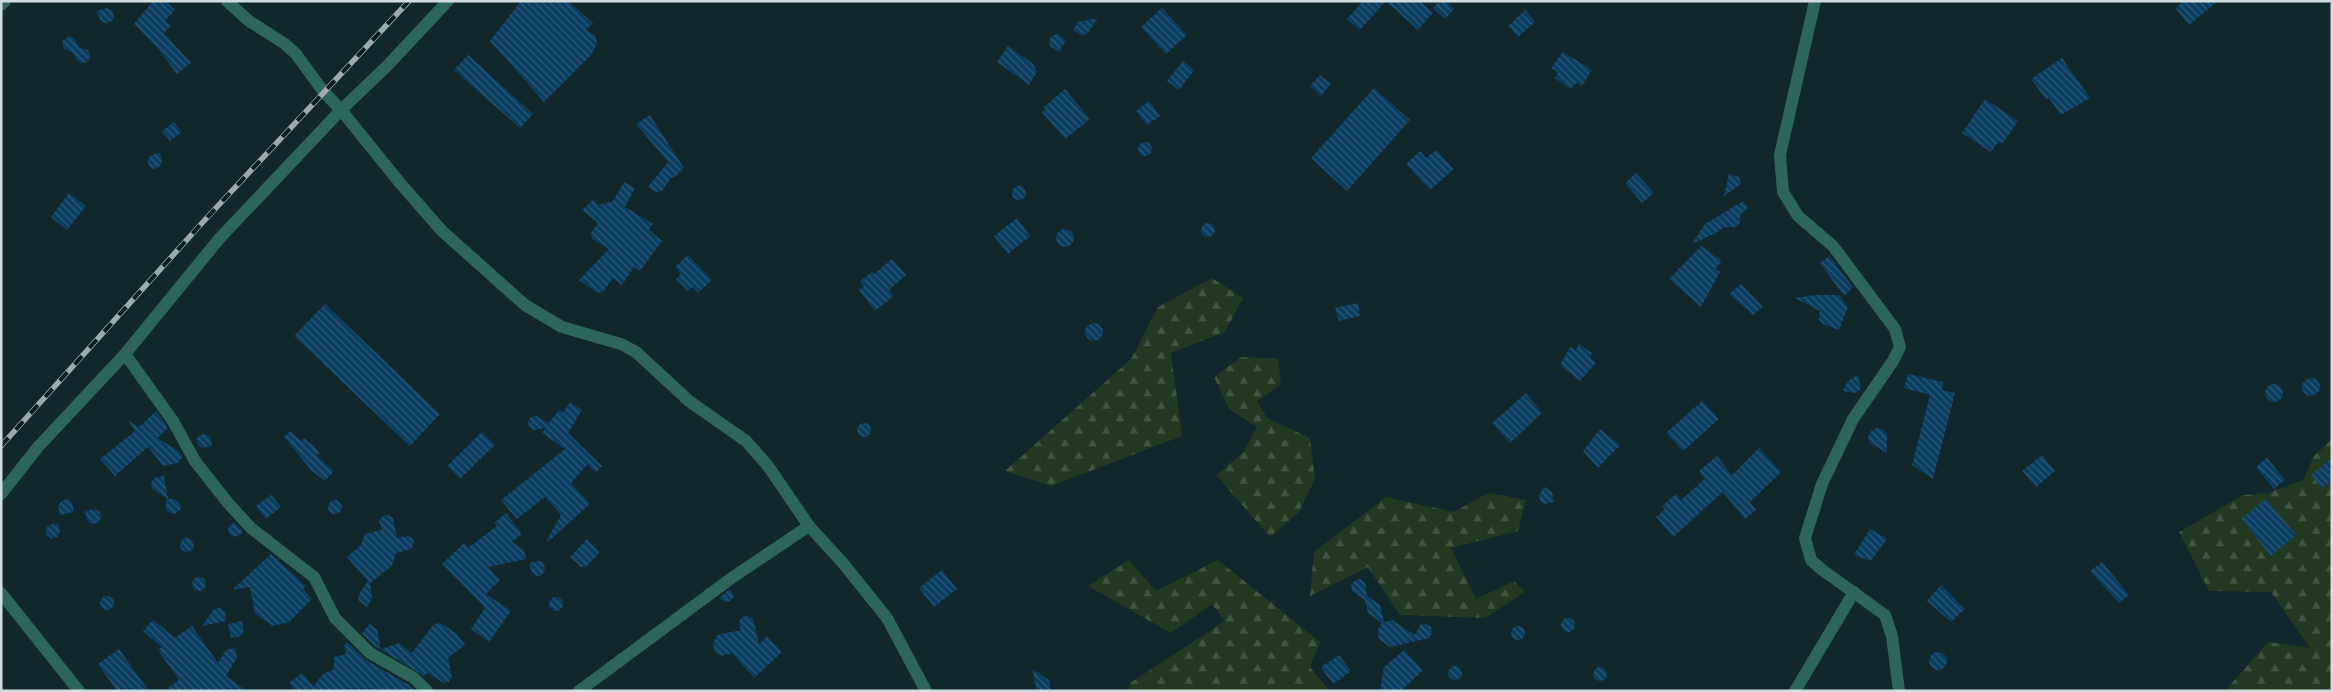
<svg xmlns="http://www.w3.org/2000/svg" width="2333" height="692" viewBox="0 0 2333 692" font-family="'Nunito Sans',sans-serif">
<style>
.forest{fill:url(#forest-firs)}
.building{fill:url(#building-back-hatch)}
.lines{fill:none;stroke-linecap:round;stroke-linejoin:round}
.minor{stroke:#2d665a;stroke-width:12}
.rail-casing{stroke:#9babae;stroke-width:5.5}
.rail{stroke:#061e22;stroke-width:4;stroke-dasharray:11;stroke-linecap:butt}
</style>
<defs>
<pattern id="forest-firs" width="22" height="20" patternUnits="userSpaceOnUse" patternTransform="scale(1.25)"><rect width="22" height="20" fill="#213921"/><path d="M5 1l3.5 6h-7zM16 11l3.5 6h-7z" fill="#405541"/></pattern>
<pattern id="building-back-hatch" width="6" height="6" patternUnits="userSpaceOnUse" patternTransform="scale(1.25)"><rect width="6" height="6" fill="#093d61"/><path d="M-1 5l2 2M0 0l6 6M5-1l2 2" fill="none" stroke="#2c5977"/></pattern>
</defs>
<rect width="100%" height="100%" fill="#10272c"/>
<g class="forest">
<polygon points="1212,278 1243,298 1225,332 1171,353 1182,436 1051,486 1005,471 1131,359 1158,307"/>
<polygon points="1241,357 1278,359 1281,384 1257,401 1267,418 1310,438 1315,479 1299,512 1270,537 1216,475 1244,452 1257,427 1229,409 1214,377"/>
<polygon points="2332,439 2332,691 2225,691 2268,642 2310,648 2271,592 2209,591 2179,532 2243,495 2268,493 2303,480 2314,456"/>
<polygon points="1488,493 1526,500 1518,531 1451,548 1476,599 1514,581 1525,592 1485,618 1400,615 1368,567 1310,596 1314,552 1386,497 1454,512"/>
<polygon points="1129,560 1156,591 1218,560 1320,642 1310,667 1329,691 1127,691 1130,683 1225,621 1212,604 1171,633 1088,586"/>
</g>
<g class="building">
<polygon points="153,1 166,1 175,10 165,21 171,26 164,33 191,63 177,74 158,49 134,24"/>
<polygon points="521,1 568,1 593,23 586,30 596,36 597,44 591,55 544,102 490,41"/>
<polygon points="1363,1 1386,1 1360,30 1347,19"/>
<polygon points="1386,1 1420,1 1433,13 1418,30"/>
<polygon points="1439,1 1446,1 1454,9 1445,19 1433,8"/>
<polygon points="2183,1 2218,1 2189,25 2176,9"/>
<polygon points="107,8 112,10 114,17 112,21 106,23 101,21 96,11"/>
<polygon points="1162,8 1187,35 1166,54 1141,27"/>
<polygon points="1525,10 1535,22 1518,37 1508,26"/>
<polygon points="1098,18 1087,34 1081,35 1073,30 1078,22"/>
<polygon points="1058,34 1066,40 1059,52 1050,46 1049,40 1052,36"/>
<polygon points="69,36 74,38 79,47 88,50 91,56 87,62 82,63 77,61 73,53 64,49 62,41"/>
<polygon points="1008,46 1033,64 1037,72 1029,85 997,62"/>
<polygon points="1563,52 1592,70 1582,86 1576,83 1571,89 1555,78 1558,72 1551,68"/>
<polygon points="468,55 533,114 520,128 454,70"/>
<polygon points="2062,58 2090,98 2061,115 2049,98 2046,99 2031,79"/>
<polygon points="1183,61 1194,70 1179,90 1167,81"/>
<polygon points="1320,75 1331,84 1321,96 1310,86"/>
<polygon points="1374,88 1410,120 1347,191 1311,158"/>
<polygon points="1065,89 1090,119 1065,139 1042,112 1046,109 1043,108"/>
<polygon points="1985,99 2018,121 2003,143 1999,141 1991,152 1962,133"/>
<polygon points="1149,101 1160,116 1147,125 1136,111"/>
<polygon points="650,115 684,168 675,177 671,178 662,191 656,192 648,187 668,162 636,124"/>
<polygon points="174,122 182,132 170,141 162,131"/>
<circle cx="1145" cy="149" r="7"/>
<polygon points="1436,150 1454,169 1430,190 1406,164 1420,151 1426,158"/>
<polygon points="160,153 162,162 159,167 153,169 149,165 147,160 151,155"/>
<polygon points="1636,173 1654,193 1642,203 1625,183"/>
<polygon points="1729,174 1739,177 1741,184 1724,196"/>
<polygon points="624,182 635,188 625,207 653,224 649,230 662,241 640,271 634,267 622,285 613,278 603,292 598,293 579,280 609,249 592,239 591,233 598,223 582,210 593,200 599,205 613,201"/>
<circle cx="1019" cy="193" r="7"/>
<polygon points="69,193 86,206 67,230 51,217"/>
<polygon points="1743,201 1748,208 1740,215 1740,222 1737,227 1724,227 1716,233 1692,244 1705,224"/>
<polygon points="1017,218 1030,236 1008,254 994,236"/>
<circle cx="1208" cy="230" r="7"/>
<circle cx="1065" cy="238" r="9"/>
<polygon points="1701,246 1722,261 1715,269 1720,272 1701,307 1669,279"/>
<polygon points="688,255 712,280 698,293 693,287 688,291 676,279 681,274 675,267"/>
<polygon points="1829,256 1853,287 1844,296 1820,263"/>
<polygon points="892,259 906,275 889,290 894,296 875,311 859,290 864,286 860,281 872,272 874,274"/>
<polygon points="1741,284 1763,307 1753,315 1729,294"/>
<polygon points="1815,295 1839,295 1848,307 1839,330 1823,324 1819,320 1820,311 1795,298"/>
<polygon points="1358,303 1360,316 1339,321 1335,308"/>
<polygon points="325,304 440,414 410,446 294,336"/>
<circle cx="1094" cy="332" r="9"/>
<polygon points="1579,344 1592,353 1590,357 1596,363 1580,381 1560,365 1570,347 1576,350"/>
<polygon points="1908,374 1943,382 1942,390 1955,393 1933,479 1912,465 1930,395 1904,388"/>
<polygon points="1858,375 1861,387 1859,391 1855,393 1843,391 1848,381"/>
<circle cx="2311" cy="387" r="9"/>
<circle cx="2274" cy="393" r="9"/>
<polygon points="1526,393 1542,413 1510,443 1492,423"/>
<polygon points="1702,401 1719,419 1683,451 1666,433"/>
<polygon points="570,402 582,410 568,433 602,466 596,472 587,465 571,483 590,504 549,541 547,540 561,515 545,497 517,519 501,500 565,449 542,433 546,428 534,430 529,427 528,422 531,417 537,416 549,423 559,410 563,413"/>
<polygon points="156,411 168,428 157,438 180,452 182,458 178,463 163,466 148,447 115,476 100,459 135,431 129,421 139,427"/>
<circle cx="864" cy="430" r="7"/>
<polygon points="1876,428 1882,429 1887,434 1887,453 1871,444 1868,438 1870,432"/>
<polygon points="1600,429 1620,445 1598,468 1583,451"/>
<polygon points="290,431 301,441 304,438 309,443 310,442 320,453 316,455 334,471 325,481 311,470 284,437"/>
<polygon points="482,432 495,445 460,479 447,466"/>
<polygon points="205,434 210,437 212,446 202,448 198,445 196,439 200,435"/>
<polygon points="1759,448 1781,472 1750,502 1756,510 1745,519 1723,492 1673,537 1656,517 1665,509 1662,506 1676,494 1681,500 1705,479 1699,471 1717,456 1732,475"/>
<polygon points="2042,455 2055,471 2036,487 2022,471"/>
<polygon points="2267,458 2285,480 2274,489 2256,467"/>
<polygon points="2332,458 2332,481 2322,488 2311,475"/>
<polygon points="164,476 168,499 175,499 181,505 181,509 175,514 168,512 166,509 166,499 168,499 152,489 151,483 154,478"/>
<polygon points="1544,487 1552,492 1554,502 1544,504 1540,501 1539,495"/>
<polygon points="271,495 281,507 266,519 256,506"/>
<polygon points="68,499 72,503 74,512 60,515 58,505 62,501"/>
<polygon points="2266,499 2296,535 2271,556 2241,519"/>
<circle cx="335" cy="507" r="7"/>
<polygon points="95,509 100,512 101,518 98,523 92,524 87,521 85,511"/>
<polygon points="506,513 522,534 512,542 524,550 526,559 488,567 500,580 486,594 511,611 489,642 471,629 485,608 442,564 464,543 468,548 497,526 494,523"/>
<polygon points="388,515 393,518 397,538 408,536 413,539 414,544 411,549 396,553 392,566 370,583 372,599 367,607 359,601 358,596 368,581 347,557 361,545 365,534 382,530 379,521 383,516"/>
<polygon points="234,522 243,531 240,535 234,537 229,533 228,528"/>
<polygon points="58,523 60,532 57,537 51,539 47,535 45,530 49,525"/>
<polygon points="1870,529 1887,539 1871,561 1854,555"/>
<circle cx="187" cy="545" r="7"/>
<polygon points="587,539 600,552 587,566 581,567 570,557"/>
<polygon points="271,554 306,586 303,589 312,599 289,622 273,626 255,614 250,587 232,590"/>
<polygon points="540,561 544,564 545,570 542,575 537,576 532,573 529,563"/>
<polygon points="2102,562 2129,595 2119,603 2090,571"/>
<polygon points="942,570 957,589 934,607 919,588"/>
<circle cx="199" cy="584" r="7"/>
<polygon points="1360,579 1365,582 1367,596 1380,605 1384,622 1392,620 1415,635 1420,625 1426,624 1431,627 1432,633 1429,638 1390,647 1379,639 1378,630 1382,623 1368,613 1365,600 1352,591 1351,585 1354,581"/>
<polygon points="1941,585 1965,609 1951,622 1927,601"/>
<polygon points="730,589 734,596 731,601 725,602 720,599 720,597"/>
<circle cx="107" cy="603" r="7"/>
<circle cx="556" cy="604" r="7"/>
<polygon points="220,608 225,612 226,621 202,626 214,609"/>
<polygon points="748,616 753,619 759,644 767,636 782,652 754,678 732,653 721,656 714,651 713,643 717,635 741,630 739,622 742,617"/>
<circle cx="1568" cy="625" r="7"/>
<polygon points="153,620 175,638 192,626 218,663 226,650 235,648 237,658 226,676 247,691 164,691 179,680 158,650 162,647 143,631"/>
<polygon points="242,621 244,631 241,636 231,638 228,624"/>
<polygon points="440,623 456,633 465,645 448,658 452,677 449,682 444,683 427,673 424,676 375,646 362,634 369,624 377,629 381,649 399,643 412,653 434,624"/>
<circle cx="1518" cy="633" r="7"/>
<polygon points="347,642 366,660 409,685 415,691 296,691 289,683 302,673 314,686 323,674 334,669 334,657 346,654 344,646"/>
<polygon points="119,649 149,691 117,691 98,664"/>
<polygon points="1404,650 1423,670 1401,691 1380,691 1384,667"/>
<circle cx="1938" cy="661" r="9"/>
<polygon points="1339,655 1351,671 1333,684 1321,667"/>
<circle cx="1455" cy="673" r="7"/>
<circle cx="1600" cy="674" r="7"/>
<polygon points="1032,669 1049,680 1051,691 1037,691"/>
</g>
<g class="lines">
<g class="minor">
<polyline points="448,1 387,66 341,110 400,183 442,231 525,305 562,327 621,344 636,352 689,401 746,441 768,466 809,526 842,562 887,618 926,691"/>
<polyline points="1815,1 1780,155 1783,192 1798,216 1833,246 1895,329 1900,347 1893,361 1853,419 1822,484 1805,538 1811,560 1821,569 1885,615 1892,636 1899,691"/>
<polyline points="1,5 5,1"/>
<polyline points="125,354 173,421 195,461 228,503 251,528 314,577 335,618 370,653 414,678 427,691"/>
<polyline points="1,494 38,447 125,354 219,239 341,110 323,91 296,54 285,44 249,21 227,1"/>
<polyline points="1,593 79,691"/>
<polyline points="579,691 733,577 809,526"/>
<polyline points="1795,691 1854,592"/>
</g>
<defs>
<polyline id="rail" points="1,446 202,223 409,1"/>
</defs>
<use href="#rail" class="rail-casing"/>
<use href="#rail" class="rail"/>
</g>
<rect width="2333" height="692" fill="none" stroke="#cfdddf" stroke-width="5"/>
</svg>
